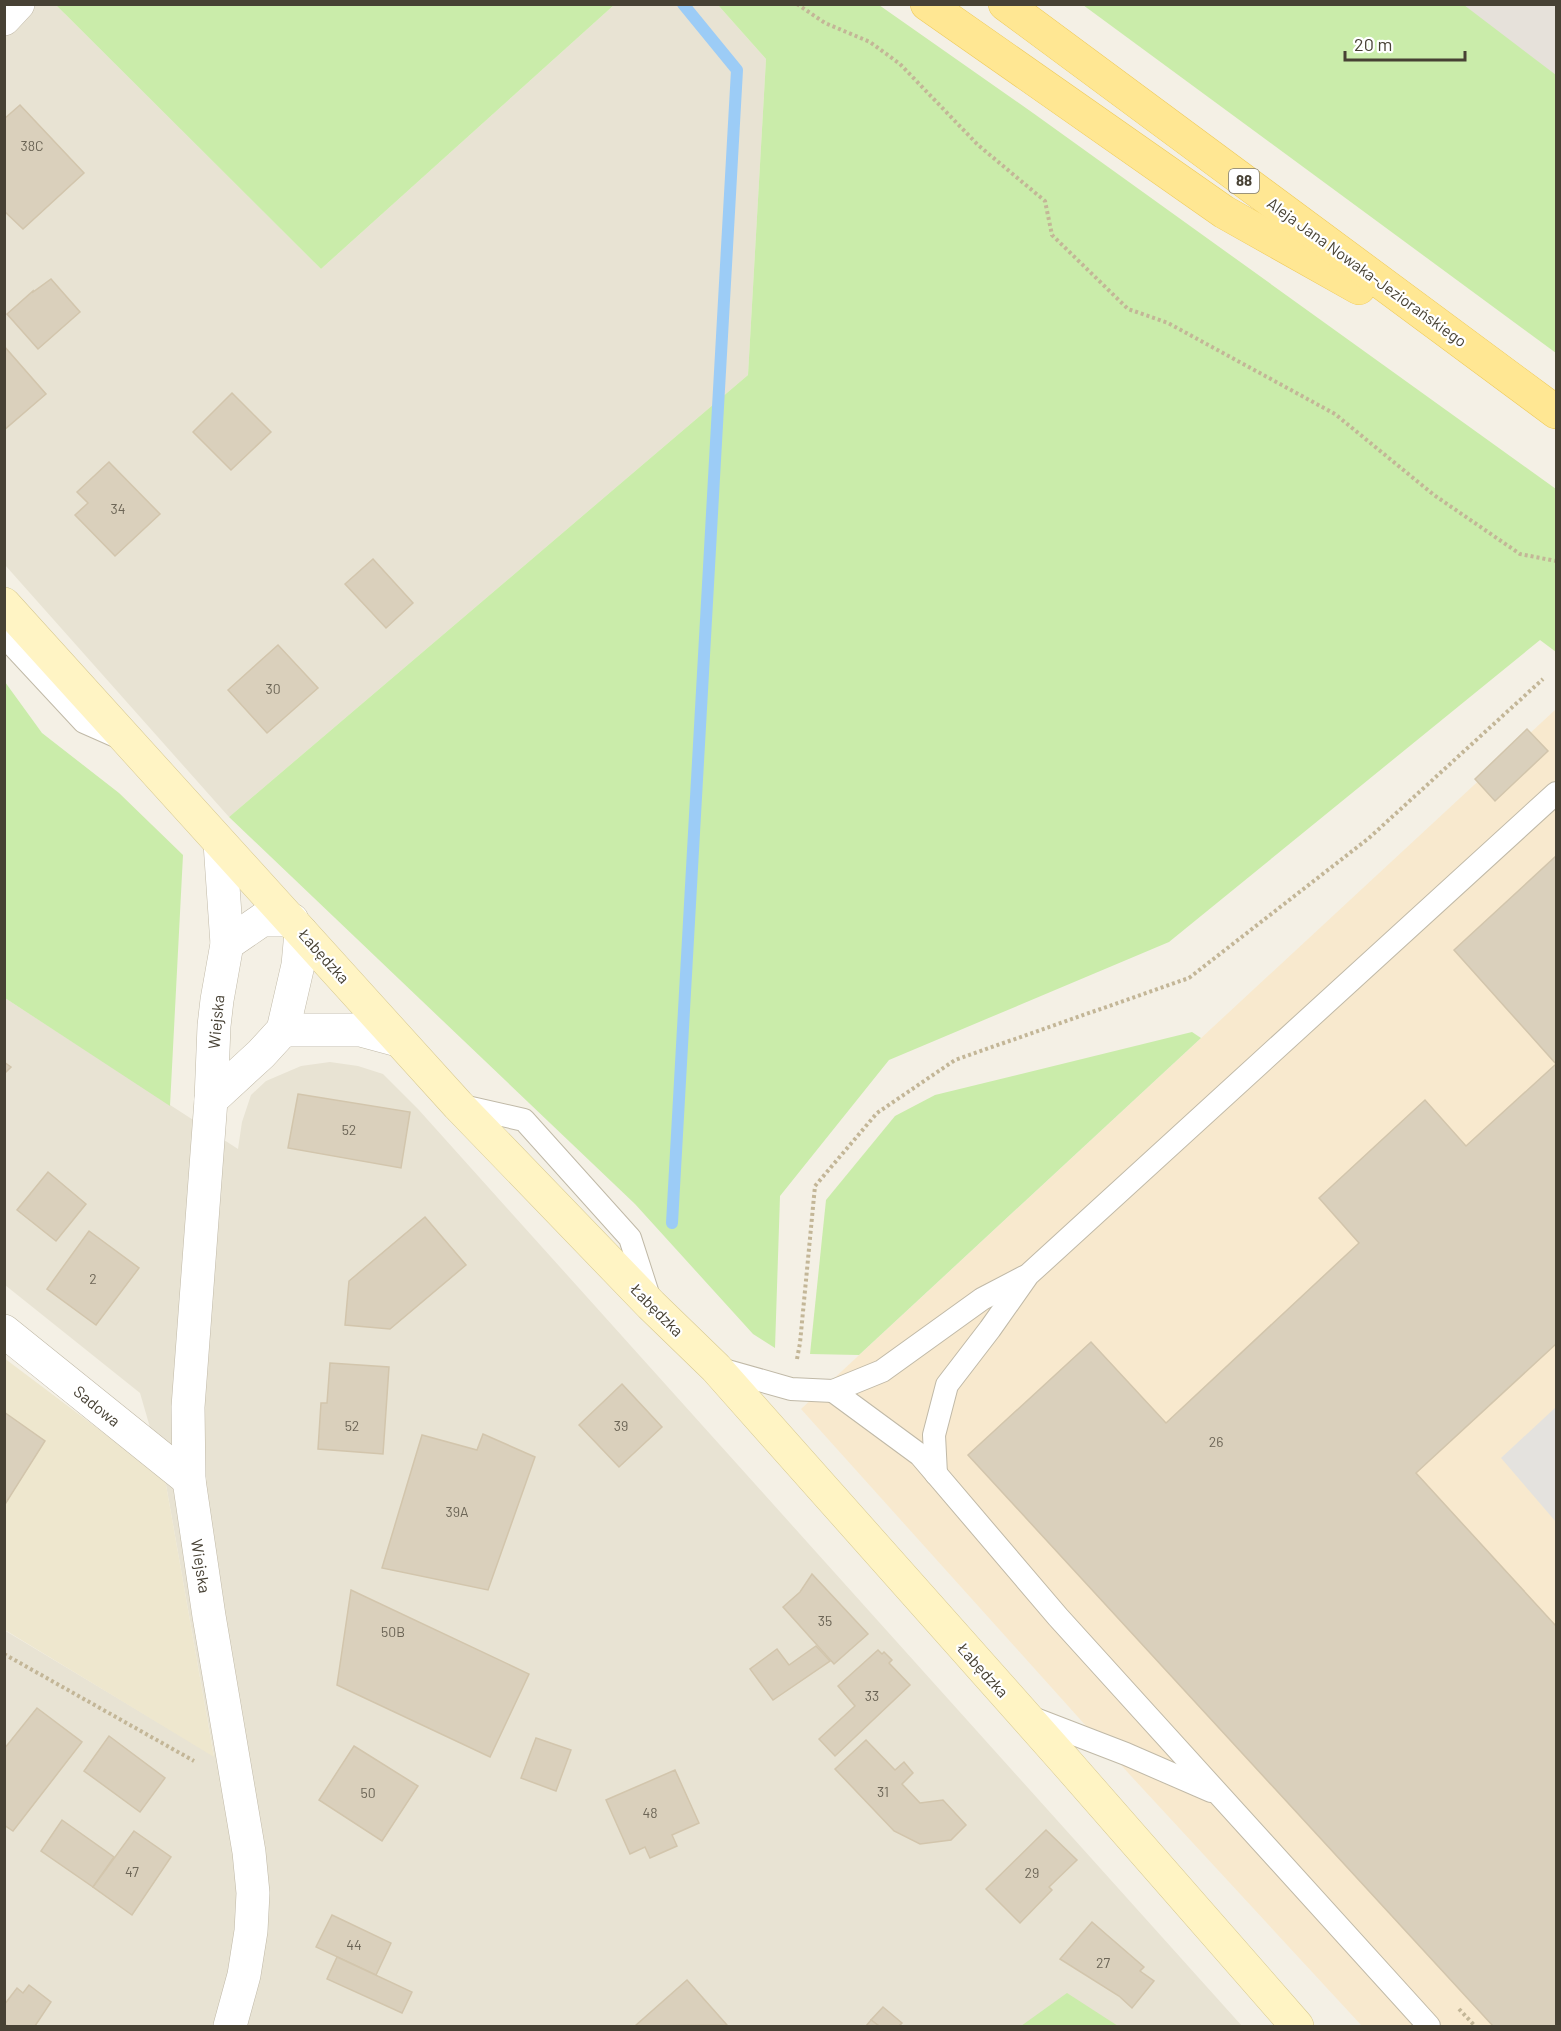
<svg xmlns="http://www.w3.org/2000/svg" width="1561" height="2031" viewBox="0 0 1561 2031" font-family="Barlow,sans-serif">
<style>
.residential{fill:#e8e3d3}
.commercial{fill:#f8e9ce}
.industrial{fill:#e6e1da}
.education{fill:#eee7ce}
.green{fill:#caecaa}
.parking{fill:#e4e2de}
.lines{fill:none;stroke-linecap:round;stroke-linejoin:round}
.stream{stroke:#9cccf6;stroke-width:12}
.building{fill:#dad0bc;stroke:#d2c5ac;stroke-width:1.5}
.lane-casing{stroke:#c0b9a7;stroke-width:24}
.street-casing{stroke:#c0b9a7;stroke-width:34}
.secondary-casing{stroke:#d7c991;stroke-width:34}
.primary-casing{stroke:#eeca5a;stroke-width:34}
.path{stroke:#c3b697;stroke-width:4;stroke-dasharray:3 3;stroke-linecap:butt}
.lane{stroke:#fff;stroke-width:22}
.street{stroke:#fff;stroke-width:33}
.secondary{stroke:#fff4c4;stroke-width:33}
.primary{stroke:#ffe793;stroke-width:33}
.labels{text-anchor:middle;stroke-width:4.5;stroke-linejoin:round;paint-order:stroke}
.number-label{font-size:14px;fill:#6c6556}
.shield{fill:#fff;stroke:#7e7a71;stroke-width:1.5}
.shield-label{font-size:15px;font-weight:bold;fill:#474134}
.street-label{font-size:16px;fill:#474134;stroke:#fff}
</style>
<rect width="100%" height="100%" fill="#f4f0e5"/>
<g class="residential">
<polygon points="4,5 56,5 321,269 614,5 718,5 766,59 748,375 229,817 5,565"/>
<polygon points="5,998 238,1149 242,1122 251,1095 266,1081 301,1066 330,1062 358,1066 383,1074 418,1109 1242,2026 5,2026 4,1630 214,1756 165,1479 140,1393 5,1285"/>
</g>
<polygon class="commercial" points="1556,709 1556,2026 1362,2026 1131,1776 801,1409"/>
<polygon class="industrial" points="1462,5 1556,5 1556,76"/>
<polygon class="education" points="4,1358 165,1479 214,1757 5,1630"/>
<g class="green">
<polygon points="56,5 614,5 321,269"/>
<polygon points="718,5 879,5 1033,113 1556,489 1556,652 1540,640 1169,942 889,1060 780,1196 775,1348 753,1334 635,1204 229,817 748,375 766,59"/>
<polygon points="1083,5 1464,5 1556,75 1556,353"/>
<polygon points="5,682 42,733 119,793 183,855 170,1106 5,998"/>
<polygon points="1192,1032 1201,1038 859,1355 810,1354 826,1200 895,1116 935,1095"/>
<polygon points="1067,1993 1118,2026 1021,2026"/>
</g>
<polygon class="parking" points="1556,1407 1556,1522 1501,1458"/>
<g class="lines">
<polyline class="stream" points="672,1223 737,70 683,4"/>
</g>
<g class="building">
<polygon points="20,105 84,173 23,229 4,211 4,119"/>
<polygon points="51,279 80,312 38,349 7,314 33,291 33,292"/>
<polygon points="4,346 46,394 4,430"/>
<polygon points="232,393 271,432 231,470 193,432"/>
<polygon points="109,462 160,514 115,556 75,515 88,503 77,492"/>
<polygon points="373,559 413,603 386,628 345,584"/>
<polygon points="278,645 318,688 267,733 228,690"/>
<polygon points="1527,729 1548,751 1495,801 1475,779"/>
<polygon points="1556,856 1556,1344 1416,1473 1556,1626 1556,2026 1493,2026 968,1455 1091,1342 1166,1423 1359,1243 1319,1198 1425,1100 1466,1146 1556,1064 1454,950"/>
<polygon points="4,1062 11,1067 4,1074"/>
<polygon points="298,1094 410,1112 401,1168 288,1148"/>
<polygon points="48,1172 86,1204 56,1241 17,1210"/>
<polygon points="425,1217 466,1265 390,1329 345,1325 349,1281"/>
<polygon points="89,1231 139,1268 96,1325 47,1289"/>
<polygon points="330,1363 389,1367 383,1454 318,1449 321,1403 327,1403"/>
<polygon points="622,1384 662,1427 619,1467 579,1425"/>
<polygon points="4,1412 45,1441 4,1506"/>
<polygon points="483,1434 535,1457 488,1590 382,1568 422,1435 477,1450"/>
<polygon points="812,1574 868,1634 834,1664 783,1607 800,1592"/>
<polygon points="351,1590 529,1674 490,1757 337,1685"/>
<polygon points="816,1646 830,1661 773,1700 750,1669 777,1649 789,1665"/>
<polygon points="878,1650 882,1654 884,1652 892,1660 889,1663 910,1685 835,1756 819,1739 855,1706 838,1686"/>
<polygon points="37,1708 82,1742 13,1831 4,1825 4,1749"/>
<polygon points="109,1736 165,1778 140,1812 84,1771"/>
<polygon points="536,1738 571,1750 556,1791 521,1778"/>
<polygon points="866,1740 895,1770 904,1762 913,1773 902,1784 920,1803 943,1800 966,1825 951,1840 920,1844 894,1831 835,1769"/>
<polygon points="354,1746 418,1786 382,1841 319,1800"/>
<polygon points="675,1770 699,1823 672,1835 677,1846 650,1858 645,1847 630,1854 606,1800"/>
<polygon points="62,1820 114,1857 93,1887 41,1851"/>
<polygon points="1046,1830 1077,1860 1049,1887 1052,1890 1020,1923 986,1889"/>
<polygon points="134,1831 171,1857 132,1915 93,1887"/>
<polygon points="332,1915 391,1943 376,1975 316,1947"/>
<polygon points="1092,1922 1144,1967 1140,1971 1154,1981 1132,2008 1119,1996 1060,1959"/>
<polygon points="337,1957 412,1992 402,2013 327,1979"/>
<polygon points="687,1980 727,2025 635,2026"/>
<polygon points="29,1985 51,2002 35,2026 8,2026 4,2024 4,2005 17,1988 23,1993"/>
<polygon points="883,2007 902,2023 899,2026 879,2026 871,2020"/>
<polygon points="871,2020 879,2026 866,2026"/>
</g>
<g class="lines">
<defs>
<g id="lane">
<polyline points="4,636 84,722 118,737"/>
<polyline points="458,1105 524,1120 630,1238 649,1297"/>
<polyline points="717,1368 791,1389 833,1391 882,1371 982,1299 1024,1277"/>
<polyline points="833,1391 920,1455 1058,1617 1429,2026"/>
<polyline points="936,1474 934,1435 947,1385 990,1329 1028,1275 1556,793"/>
<polyline points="1030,1717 1126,1754 1211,1791"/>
</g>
<g id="street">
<polyline points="4,19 18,4"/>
<polyline points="220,843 227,944 217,1000 214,1026 211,1100 188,1407 189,1480 209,1616 249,1852 253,1893 251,1931 244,1975 230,2026"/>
<polyline points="227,944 262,920 292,920"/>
<polyline points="283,1030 361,1030 398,1040"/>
<polyline points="211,1100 261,1054 283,1030 298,965 301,932"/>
<polyline points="4,1331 189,1480"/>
</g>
<polyline id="secondary" points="4,604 458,1105 651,1305 716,1368 1066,1762 1297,2026"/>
<g id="primary">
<polyline points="927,4 1224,212 1359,288"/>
<polyline points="1005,4 1556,412"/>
</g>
</defs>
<use href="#lane" class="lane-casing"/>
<use href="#street" class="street-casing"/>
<use href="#secondary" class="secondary-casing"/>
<use href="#primary" class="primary-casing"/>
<g class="path">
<polyline points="797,4 825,23 870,42 900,64 978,145 1045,201 1052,235 1128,309 1168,323 1335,414 1434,495 1520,554 1556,561"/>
<polyline points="797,1359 800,1343 815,1186 877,1113 955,1060 1189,978 1369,838 1543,679"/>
<polyline points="4,1654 194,1761"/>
<polyline points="1459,2009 1475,2026"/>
</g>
<use href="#lane" class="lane"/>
<use href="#street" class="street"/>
<use href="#secondary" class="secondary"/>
<use href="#primary" class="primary"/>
</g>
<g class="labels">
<g class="number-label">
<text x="32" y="151">38C</text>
<text x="118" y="514">34</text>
<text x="273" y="694">30</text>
<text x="349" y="1135">52</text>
<text x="93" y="1284">2</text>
<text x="352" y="1431">52</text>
<text x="621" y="1431">39</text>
<text x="1216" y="1447">26</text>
<text x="457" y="1517">39A</text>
<text x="825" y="1626">35</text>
<text x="393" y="1637">50B</text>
<text x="872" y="1701">33</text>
<text x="883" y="1797">31</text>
<text x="368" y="1798">50</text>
<text x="650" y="1818">48</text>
<text x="132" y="1877">47</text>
<text x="1032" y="1878">29</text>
<text x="354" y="1950">44</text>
<text x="1103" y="1968">27</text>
</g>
<rect class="shield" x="1229" y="169" width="30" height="24" rx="4.5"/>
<g class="shield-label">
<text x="1244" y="186">88</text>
</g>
<g class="street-label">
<text transform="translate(1367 272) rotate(36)" y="6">Aleja Jana Nowaka-Jeziorańskiego</text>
<text transform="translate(324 956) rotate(48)" y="6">Łabędzka</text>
<text transform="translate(216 1022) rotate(-85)" y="6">Wiejska</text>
<text transform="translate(657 1310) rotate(45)" y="6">Łabędzka</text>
<text transform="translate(97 1406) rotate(39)" y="6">Sadowa</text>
<text transform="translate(201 1566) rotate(81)" y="6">Wiejska</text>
<text transform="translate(983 1670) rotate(48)" y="6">Łabędzka</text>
</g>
</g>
<rect width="1561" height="2031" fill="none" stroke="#474134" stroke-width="12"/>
<path d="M1345 51v9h120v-9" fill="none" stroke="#474134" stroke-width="3"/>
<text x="1354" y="51" font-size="18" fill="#474134" stroke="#ffffff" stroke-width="4.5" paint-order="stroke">20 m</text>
</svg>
